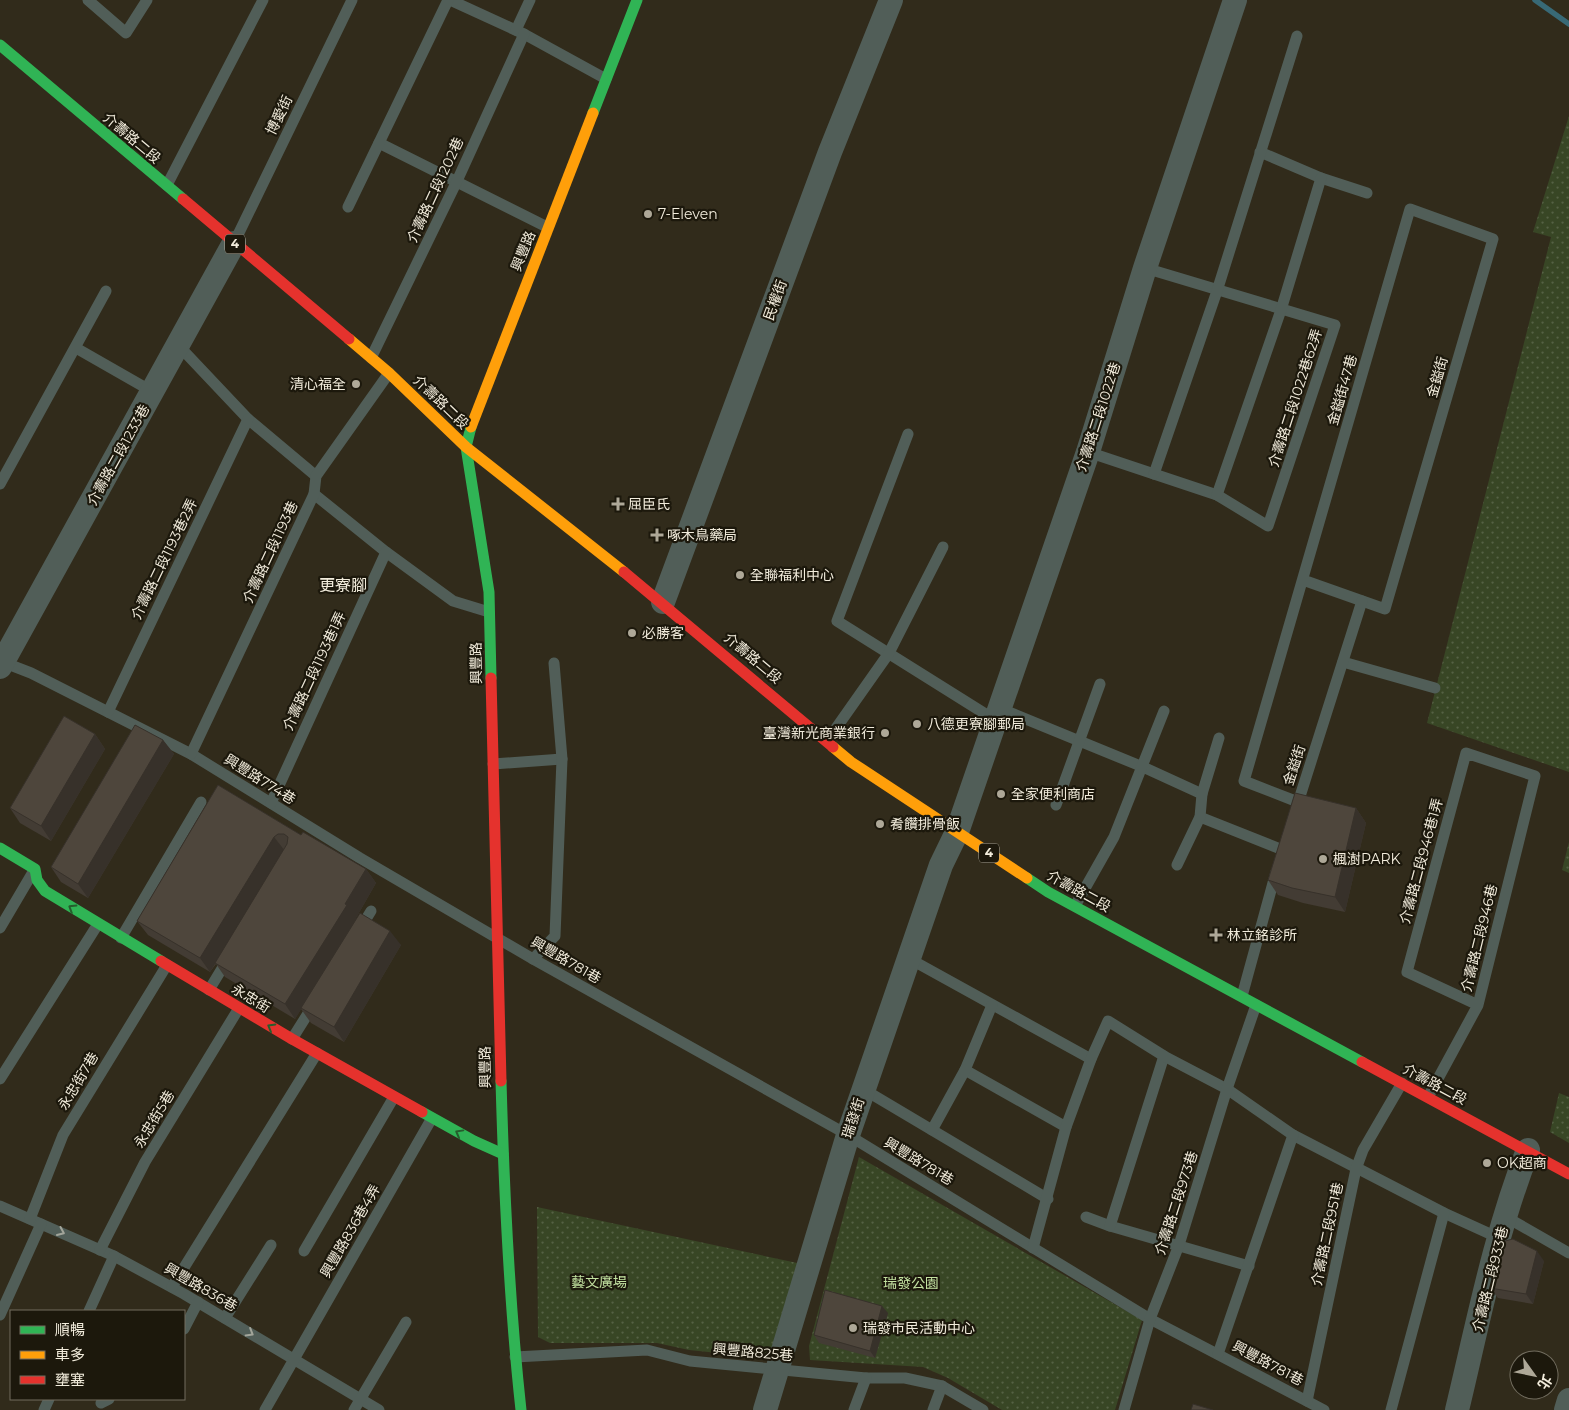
<svg xmlns="http://www.w3.org/2000/svg" width="1569" height="1410" viewBox="0 0 1569 1410" font-family="Montserrat,'Noto Sans TC',sans-serif">
<style>
.grass{fill:url(#grass-dots)}
.lines{fill:none;stroke-linecap:round;stroke-linejoin:round}
.stream{stroke:#386976;stroke-width:5.5}
.lane{stroke:#515e58;stroke-width:11}
.street{stroke:#515e58;stroke-width:24}
.fast{stroke:#30b455;stroke-width:11}
.slow{stroke:#ff9f0a;stroke-width:11}
.jam{stroke:#e5322d;stroke-width:11}
.wall{fill:#433c34}
.shaded-wall{fill:#37312a}
.building{fill:#4e463c;stroke:#37312a}
.oneway{stroke:#255e2d}
.oneway2{stroke:#a2a59a}
.poi-dot{fill:#aea898;stroke:#1c180c;stroke-width:2}
.labels{text-anchor:middle;stroke-width:4.5;stroke-linejoin:round;paint-order:stroke}
.shield{fill:#1c180c;stroke:#b2ac9e;stroke-width:1}
.shield-label{font-size:12px;font-weight:bold;fill:#f2ecdc}
.street-label{font-size:14px;fill:#f2ecdc;stroke:#1c180c}
.poi-label{font-size:14px;fill:#f2ecdc;stroke:#1c180c;text-anchor:start}
.park-label{font-size:14px;fill:#c3e2a1;stroke:#1c180c}
.quarter-label{font-size:16px;fill:#f2ecdc;stroke:#1c180c}
</style>
<defs>
<pattern id="grass-dots" width="8" height="8" patternUnits="userSpaceOnUse" patternTransform="scale(1.25)"><rect width="8" height="8" fill="#384625"/><path d="M2 2h.1M6 6h.1" fill="none" stroke="#556144" stroke-width="1.8" stroke-linecap="round"/></pattern>
</defs>
<rect width="100%" height="100%" fill="#312b1b"/>
<g class="grass">
<polygon points="1569,116 1569,772 1427,723 1551,237 1533,232"/>
<polygon points="1569,842 1569,873 1562,870"/>
<polygon points="1559,1093 1569,1097 1569,1143 1550,1132"/>
<polygon points="859,1157 1142,1320 1115,1410 1002,1410 948,1378 923,1367 810,1360 809,1346"/>
<polygon points="537,1207 802,1264 777,1359 689,1350 657,1343 550,1343 538,1337"/>
</g>
<g class="lines">
<polyline class="stream" points="1535,0 1569,24"/>
<g class="lane">
<polyline points="88,0 126,33 147,0"/>
<polyline points="450,0 524,34 606,79"/>
<polyline points="516,30 530,0"/>
<polyline points="379,143 547,227"/>
<polyline points="1260,152 1321,178 1367,193"/>
<polyline points="167,185 263,0"/>
<polyline points="348,207 448,0"/>
<polyline points="234,243 352,0"/>
<polyline points="179,346 248,419 316,476"/>
<polyline points="76,348 153,392"/>
<polyline points="371,358 457,181 524,34"/>
<polyline points="908,434 837,621 995,720"/>
<polyline points="1088,452 1217,495 1268,526 1335,325 1145,268"/>
<polyline points="1154,474 1217,291 1297,36"/>
<polyline points="0,484 106,291"/>
<polyline points="314,494 386,552 453,601 489,612"/>
<polyline points="1217,495 1281,310 1321,178"/>
<polyline points="0,661 31,673 191,754 360,858 533,959 848,1135 1150,1319 1324,1410"/>
<polyline points="1343,662 1435,688"/>
<polyline points="999,708 1143,767 1202,794"/>
<polyline points="108,712 248,419"/>
<polyline points="827,741 889,653 943,547"/>
<polyline points="191,754 314,494 316,476 389,373"/>
<polyline points="493,764 562,759"/>
<polyline points="1298,802 1244,781 1410,209 1493,239 1385,609 1303,580"/>
<polyline points="271,803 386,552"/>
<polyline points="1056,805 1100,684"/>
<polyline points="1296,809 1362,601"/>
<polyline points="1200,817 1283,850"/>
<polyline points="1177,865 1200,817 1202,794 1219,738"/>
<polyline points="1075,906 1114,837 1164,711"/>
<polyline points="0,928 33,872"/>
<polyline points="360,929 371,911"/>
<polyline points="121,938 201,802"/>
<polyline points="908,958 1091,1059"/>
<polyline points="533,959 555,936 562,759 554,663"/>
<polyline points="209,990 229,957"/>
<polyline points="1242,996 1276,872"/>
<polyline points="292,1039 314,1004"/>
<polyline points="965,1070 1066,1127"/>
<polyline points="0,1079 98,924"/>
<polyline points="863,1089 1048,1199"/>
<polyline points="1428,1097 1478,1005 1535,776 1466,753 1407,972 1478,1005"/>
<polyline points="932,1130 965,1070 992,1005"/>
<polyline points="0,1206 114,1256 184,1294 379,1410"/>
<polyline points="1086,1217 1110,1226 1249,1266"/>
<polyline points="1506,1217 1569,1253"/>
<polyline points="30,1219 63,1135 167,965"/>
<polyline points="1110,1226 1164,1056"/>
<polyline points="1033,1248 1066,1127 1091,1059 1108,1021 1164,1056 1227,1089 1293,1135 1444,1213 1499,1238"/>
<polyline points="100,1250 145,1162 239,1008"/>
<polyline points="304,1251 394,1097"/>
<polyline points="172,1287 317,1053"/>
<polyline points="89,1311 114,1256"/>
<polyline points="0,1315 41,1224"/>
<polyline points="225,1318 271,1245"/>
<polyline points="184,1329 198,1302"/>
<polyline points="1218,1354 1293,1135"/>
<polyline points="515,1357 647,1350 690,1361 866,1378 905,1378 942,1386 983,1410"/>
<polyline points="1307,1401 1356,1169 1363,1150 1402,1083"/>
<polyline points="101,1403 109,1399"/>
<polyline points="44,1410 49,1399"/>
<polyline points="265,1410 432,1118"/>
<polyline points="354,1410 406,1322"/>
<polyline points="854,1410 866,1378"/>
<polyline points="933,1410 942,1386"/>
<polyline points="1124,1410 1150,1319 1179,1245 1227,1089 1256,1005"/>
<polyline points="1391,1410 1444,1213"/>
</g>
<g class="street">
<polyline points="663,602 830,152 891,0"/>
<polyline points="0,667 234,243"/>
<polyline points="765,1410 848,1135 941,865 957,832 1088,452 1145,268 1235,0"/>
<path d="M1457,1410C1478,1323 1495,1234 1528,1150"/>
<polyline points="1566,1410 1569,1400"/>
</g>
<g class="fast">
<polyline points="0,45 183,199"/>
<polyline points="593,113 637,0"/>
<polyline points="471,427 466,447 489,592 491,678"/>
<polyline points="0,848 35,869 37,880 45,891 161,961"/>
<polyline points="1027,878 1048,892 1362,1062"/>
<path d="M501,1081C504,1191 509,1301 521,1410"/>
<polyline points="422,1112 474,1141 503,1154"/>
</g>
<g class="slow">
<polyline points="349,339 389,373 466,447 624,572"/>
<polyline points="471,427 593,113"/>
<polyline points="833,747 851,762 1027,878"/>
</g>
<g class="jam">
<polyline points="183,199 349,339"/>
<polyline points="624,572 833,747"/>
<polyline points="491,678 501,1081"/>
<polyline points="161,961 292,1039 422,1112"/>
<polyline points="1362,1062 1569,1174"/>
</g>
</g>
<g class="wall">
<polygon points="95,734 105,749 51,841 20,823 10,808"/>
<polygon points="163,740 174,754 88,898 61,882 51,867"/>
<polygon points="218,785 301,835 366,869 376,883 356,918 401,945 344,1042 311,1023 301,1009 295,1019 225,977 216,964 210,972 148,935 137,921"/>
<polygon points="1356,808 1366,823 1345,912 1303,903 1278,895 1268,880"/>
<polygon points="1544,1261 1533,1304 1498,1298 1490,1288"/>
<polygon points="888,1313 875,1358 819,1343 814,1335"/>
</g>
<g class="shaded-wall">
<polygon points="95,734 105,749 51,841 41,826"/>
<polygon points="163,740 174,754 88,898 78,884"/>
<polygon points="1356,808 1366,823 1345,912 1335,897"/>
<polygon points="274,837 285,851 210,972 200,958"/>
<polygon points="366,869 376,883 356,918 357,920 295,1019 285,1004"/>
<polygon points="390,931 401,945 344,1042 334,1027"/>
<polygon points="1537,1251 1544,1261 1533,1304 1526,1294"/>
<polygon points="882,1306 888,1313 875,1358 870,1351"/>
</g>
<g class="building">
<polygon points="64,716 95,734 41,826 10,808"/>
<polygon points="135,725 163,740 78,884 51,867"/>
<polygon points="218,785 301,835 303,832 366,869 345,904 347,905 285,1004 215,963 287,844 288,837 284,834 278,834 274,837 200,958 137,921"/>
<polygon points="1295,793 1356,808 1335,897 1292,888 1268,880"/>
<polygon points="360,913 390,931 334,1027 301,1008"/>
<polygon points="1513,1239 1537,1251 1526,1294 1490,1288 1501,1245 1505,1241"/>
<polygon points="825,1290 882,1306 870,1351 814,1335"/>
<polygon points="1193,1404 1213,1410 1191,1410"/>
</g>
<defs><path id="oneway-chevron" d="M-2-3.5L2.5 0L-2 3.5" fill="none" stroke-width="1.6" stroke-linecap="round" stroke-linejoin="round" transform="scale(1.25)"/></defs>
<g class="oneway">
<use href="#oneway-chevron" transform="translate(72 908) rotate(-148)"/>
<use href="#oneway-chevron" transform="translate(271 1027) rotate(-150)"/>
<use href="#oneway-chevron" transform="translate(459 1133) rotate(-151)"/>
</g>
<g class="oneway2">
<use href="#oneway-chevron" transform="translate(61 1232) rotate(24)"/>
<use href="#oneway-chevron" transform="translate(250 1333) rotate(31)"/>
</g>
<g class="poi-dot">
<circle cx="648" cy="214" r="5"/>
<circle cx="356" cy="384" r="5"/>
<path d="M615.5 496.5h5v5h5v5h-5v5h-5v-5h-5v-5h5z"/>
<path d="M654.5 527.5h5v5h5v5h-5v5h-5v-5h-5v-5h5z"/>
<circle cx="740" cy="575" r="5"/>
<circle cx="632" cy="633" r="5"/>
<circle cx="917" cy="724" r="5"/>
<circle cx="885" cy="733" r="5"/>
<circle cx="1001" cy="794" r="5"/>
<circle cx="880" cy="824" r="5"/>
<circle cx="1323" cy="859" r="5"/>
<path d="M1213.5 927.5h5v5h5v5h-5v5h-5v-5h-5v-5h5z"/>
<circle cx="1487" cy="1163" r="5"/>
<circle cx="853" cy="1328" r="5"/>
</g>
<g class="labels">
<g class="shield">
<rect x="225" y="234.5" width="20" height="19" rx="4"/>
<rect x="979" y="843.5" width="20" height="19" rx="4"/>
</g>
<g class="shield-label">
<text x="235" y="248">4</text>
<text x="989" y="857">4</text>
</g>
<g class="street-label">
<text transform="translate(279 115) rotate(-64)" y="5">博愛街</text>
<text transform="translate(132 138) rotate(40)" y="5">介壽路二段</text>
<text transform="translate(435 190) rotate(-65)" y="5">介壽路二段1202巷</text>
<text transform="translate(523 251) rotate(-68)" y="5">興豐路</text>
<text transform="translate(775 300) rotate(-70)" y="5">民權街</text>
<text transform="translate(1437 377) rotate(-74)" y="5">金鎰街</text>
<text transform="translate(1342 390) rotate(-74)" y="5">金鎰街47巷</text>
<text transform="translate(1295 398) rotate(-72)" y="5">介壽路二段1022巷62弄</text>
<text transform="translate(441 402) rotate(44)" y="5">介壽路二段</text>
<text transform="translate(1098 417) rotate(-72)" y="5">介壽路二段1022巷</text>
<text transform="translate(118 455) rotate(-61)" y="5">介壽路二段1233巷</text>
<text transform="translate(270 552) rotate(-65)" y="5">介壽路二段1193巷</text>
<text transform="translate(164 559) rotate(-64)" y="5">介壽路二段1193巷2弄</text>
<text transform="translate(753 658) rotate(40)" y="5">介壽路二段</text>
<text transform="translate(476 663) rotate(-91)" y="5">興豐路</text>
<text transform="translate(314 671) rotate(-65)" y="5">介壽路二段1193巷1弄</text>
<text transform="translate(1294 765) rotate(-72)" y="5">金鎰街</text>
<text transform="translate(260 779) rotate(32)" y="5">興豐路774巷</text>
<text transform="translate(1421 861) rotate(-75)" y="5">介壽路二段946巷1弄</text>
<text transform="translate(1079 891) rotate(29)" y="5">介壽路二段</text>
<text transform="translate(1479 938) rotate(-76)" y="5">介壽路二段946巷</text>
<text transform="translate(566 960) rotate(30)" y="5">興豐路781巷</text>
<text transform="translate(251 998) rotate(31)" y="5">永忠街</text>
<text transform="translate(485 1067) rotate(-91)" y="5">興豐路</text>
<text transform="translate(78 1081) rotate(-59)" y="5">永忠街7巷</text>
<text transform="translate(1435 1084) rotate(28)" y="5">介壽路二段</text>
<text transform="translate(853 1118) rotate(-72)" y="5">瑞發街</text>
<text transform="translate(154 1119) rotate(-59)" y="5">永忠街5巷</text>
<text transform="translate(919 1161) rotate(31)" y="5">興豐路781巷</text>
<text transform="translate(1176 1203) rotate(-72)" y="5">介壽路二段973巷</text>
<text transform="translate(350 1231) rotate(-60)" y="5">興豐路836巷4弄</text>
<text transform="translate(1327 1234) rotate(-78)" y="5">介壽路二段951巷</text>
<text transform="translate(1490 1279) rotate(-76)" y="5">介壽路二段933巷</text>
<text transform="translate(201 1287) rotate(30)" y="5">興豐路836巷</text>
<text transform="translate(753 1352) rotate(5)" y="5">興豐路825巷</text>
<text transform="translate(1268 1363) rotate(28)" y="5">興豐路781巷</text>
</g>
<g class="poi-label">
<text x="658" y="219">7-Eleven</text>
<text x="346" y="389" text-anchor="end">清心福全</text>
<text x="628" y="509">屈臣氏</text>
<text x="667" y="540">啄木鳥藥局</text>
<text x="750" y="580">全聯福利中心</text>
<text x="642" y="638">必勝客</text>
<text x="927" y="729">八德更寮腳郵局</text>
<text x="875" y="738" text-anchor="end">臺灣新光商業銀行</text>
<text x="1011" y="799">全家便利商店</text>
<text x="890" y="829">肴饡排骨飯</text>
<text x="1333" y="864">楓澍PARK</text>
<text x="1227" y="940">林立銘診所</text>
<text x="1497" y="1168">OK超商</text>
<text x="863" y="1333">瑞發市民活動中心</text>
</g>
<g class="park-label">
<text x="599" y="1287">藝文廣場</text>
<text x="911" y="1288">瑞發公園</text>
</g>
<g class="quarter-label">
<text x="343" y="591">更寮腳</text>
</g>
</g>
<rect x="10" y="1310" width="175" height="90" fill="#1c180c" stroke="#726d5f"/>
<rect x="20" y="1326" width="25" height="8" fill="#30b455" stroke="#726d5f"/>
<text x="55" y="1335" font-size="15" fill="#f2ecdc">順暢</text>
<rect x="20" y="1351" width="25" height="8" fill="#ff9f0a" stroke="#726d5f"/>
<text x="55" y="1360" font-size="15" fill="#f2ecdc">車多</text>
<rect x="20" y="1376" width="25" height="8" fill="#e5322d" stroke="#726d5f"/>
<text x="55" y="1385" font-size="15" fill="#f2ecdc">壅塞</text>
<g transform="translate(1534 1375) rotate(123)"><circle r="24" fill="#1c180c" stroke="#726d5f"/>
<path d="M0-4L9 19L0 12L-9 19Z" fill="#aea898"/>
<text y="-8" font-size="14" font-weight="bold" text-anchor="middle" fill="#f2ecdc">北</text>
</g>
</svg>
